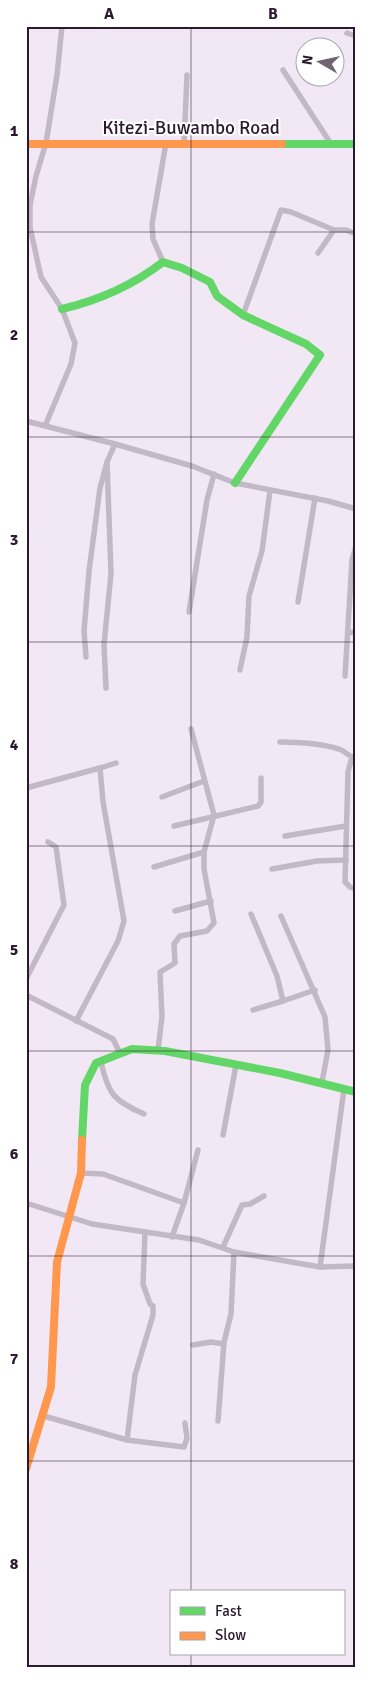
<svg xmlns="http://www.w3.org/2000/svg" width="382" height="1693" viewBox="0 0 382 1693" font-family="Signika,sans-serif">
<style>
.lines{fill:none;stroke-linecap:round;stroke-linejoin:round}
.street{stroke:#c3b8c5;stroke-width:5.5}
.fast{stroke:#63d668;stroke-width:8}
.slow{stroke:#ff974d;stroke-width:8}
.grid{fill:none;stroke:#2b1a2f;stroke-width:1;stroke-opacity:0.55}
.labels{text-anchor:middle;stroke-width:4;stroke-linejoin:round;paint-order:stroke}
.street-label{font-size:19px;fill:#2b1a2f;stroke:#fff}
.neatline{fill:none;stroke:#2b1a2f;stroke-width:2}
.grid-label{font-size:16px;text-anchor:middle;font-weight:bold;fill:#2b1a2f}
</style>
<rect width="100%" height="100%" fill="#f2e8f5"/>
<g class="lines">
<g class="street">
<polyline points="347,33 356,36"/>
<polyline points="283,70 331,144"/>
<polyline points="184,144 187,75"/>
<polyline points="318,253 334,230 346,230 356,234"/>
<polyline points="163,262 153,239 152,224 166,143"/>
<polyline points="243,315 281,210 291,212 334,230"/>
<polyline points="26,421 115,444 192,466 235,483 328,501 356,509"/>
<polyline points="45,426 71,364 75,343 62,309 41,277 30,227 30,205 36,176 46,143 57,75 62,26"/>
<polyline points="298,602 315,498"/>
<polyline points="189,612 207,500 214,474"/>
<polyline points="348,632 356,633"/>
<polyline points="86,657 84,631 89,571 100,488 107,462 115,444"/>
<polyline points="240,670 247,637 249,596 262,551 270,491"/>
<polyline points="345,676 352,560 356,546"/>
<polyline points="106,688 104,645 111,573 107,462"/>
<path d="M280,742C300,742 319,743 339,749C345,751 349,757 356,758"/>
<polyline points="352,757 348,772 345,882 350,887 356,889"/>
<polyline points="26,788 100,768"/>
<polyline points="162,797 204,781"/>
<polyline points="174,826 258,806 261,802 261,778"/>
<polyline points="285,836 346,826"/>
<polyline points="154,867 204,852"/>
<polyline points="272,869 317,861 346,860"/>
<polyline points="175,911 211,901"/>
<polyline points="251,914 277,976 283,1001 315,990"/>
<polyline points="281,916 325,1017 328,1050 322,1082"/>
<polyline points="26,979 64,905 56,847 48,842"/>
<polyline points="26,995 113,1039 120,1053"/>
<polyline points="253,1010 283,1001"/>
<polyline points="76,1021 118,941 124,921 103,802 100,768 116,763"/>
<polyline points="158,1050 162,1017 160,972 175,963 174,944 180,936 207,931 214,923 204,869 204,852 214,815 191,729"/>
<path d="M101,1062C108,1094 114,1101 144,1114"/>
<polyline points="223,1135 236,1065"/>
<polyline points="81,1173 103,1174 184,1203 172,1237"/>
<polyline points="26,1203 92,1224 199,1240 234,1252 320,1267 356,1266"/>
<polyline points="184,1203 198,1150"/>
<polyline points="223,1247 242,1205 250,1204 264,1196"/>
<polyline points="320,1267 344,1089"/>
<polyline points="193,1345 211,1342 224,1344"/>
<polyline points="44,1416 127,1440 184,1447 187,1438 185,1423"/>
<polyline points="218,1421 224,1342 231,1314 234,1252"/>
<polyline points="127,1440 135,1375 153,1315 153,1306 150,1304 143,1284 145,1232"/>
</g>
<g class="fast">
<polyline points="282,144 356,144"/>
<path d="M62,309C100,300 132,286 163,262L182,268L210,282L217,296L243,315L306,344L320,355L235,483"/>
<polyline points="82,1140 85,1085 96,1063 132,1049 165,1051 280,1073 356,1092"/>
</g>
<g class="slow">
<polyline points="26,144 282,144"/>
<polyline points="26,1469 51,1387 57,1262 81,1173 82,1140"/>
</g>
</g>
<path class="grid" d="M191,26V1592M26,232H356M26,437H356M26,642H356M26,846H356M26,1051H356M26,1256H356M26,1461H356M191,1654V1667"/>
<g class="labels">
<g class="street-label">
<text x="191" y="134">Kitezi-Buwambo Road</text>
</g>
</g>
<rect width="382" height="1693" fill="none" stroke="#ffffff" stroke-width="55"/>
<rect x="170" y="1590" width="175" height="65" fill="#ffffff" stroke="#aaa3ac"/>
<rect x="180" y="1607" width="25" height="8" fill="#63d668" stroke="#aaa3ac"/>
<text x="215" y="1616" font-size="15" fill="#2b1a2f">Fast</text>
<rect x="180" y="1632" width="25" height="8" fill="#ff974d" stroke="#aaa3ac"/>
<text x="215" y="1640" font-size="15" fill="#2b1a2f">Slow</text>
<g transform="translate(320 62) rotate(279)"><circle r="24" fill="#ffffff" stroke="#aaa3ac"/>
<path d="M0-4L9 19L0 12L-9 19Z" fill="#716274"/>
<text y="-8" font-size="14" font-weight="bold" text-anchor="middle" fill="#2b1a2f">N</text>
</g>
<rect x="28" y="28" width="326" height="1638" class="neatline"/>
<g class="grid-label">
<text x="109" y="19">A</text>
<text x="273" y="19">B</text>
<text x="14" y="136">1</text>
<text x="14" y="340">2</text>
<text x="14" y="545">3</text>
<text x="14" y="750">4</text>
<text x="14" y="955">5</text>
<text x="14" y="1159">6</text>
<text x="14" y="1364">7</text>
<text x="14" y="1569">8</text>
</g>
</svg>
